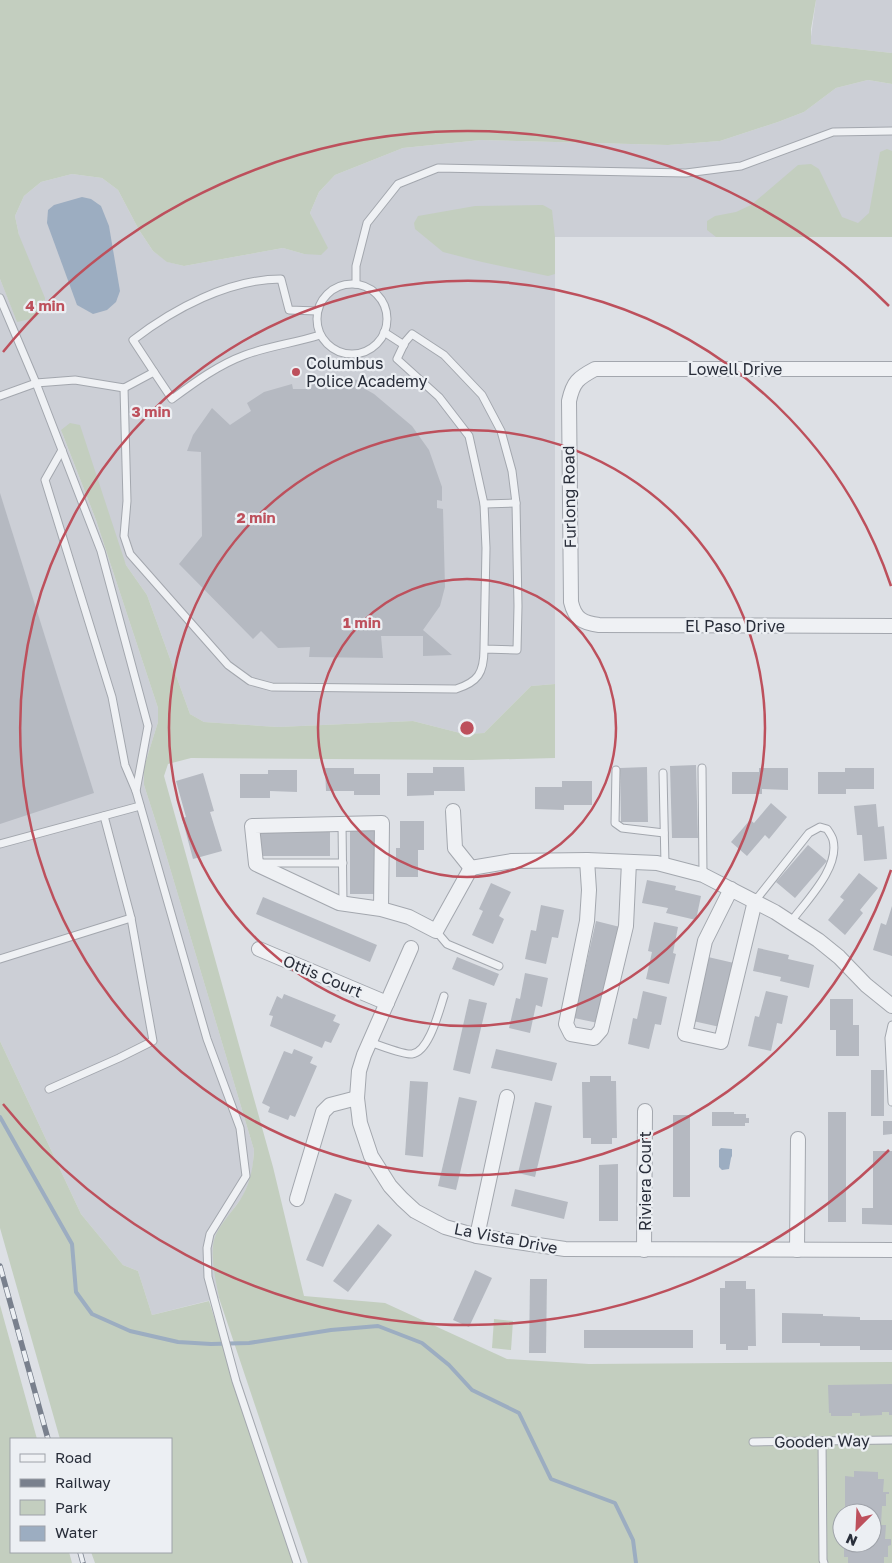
<svg xmlns="http://www.w3.org/2000/svg" width="892" height="1563" viewBox="0 0 892 1563" font-family="'Golos Text',sans-serif">
<style>
.built{fill:#cccfd6}
.green{fill:#c3cebf;fill-rule:evenodd}
.water{fill:#9cadc1}
.lines{fill:none;stroke-linecap:round;stroke-linejoin:round}
.stream{stroke:#9cadc1;stroke-width:4}
.building{fill:#b5b9c1}
.lane-casing{stroke:#a3a7ae;stroke-width:9}
.street-casing{stroke:#a3a7ae;stroke-width:16}
.lane{stroke:#eff1f4;stroke-width:7}
.street{stroke:#eff1f4;stroke-width:14}
.rail-casing{stroke:#79808d;stroke-width:5.5}
.rail{stroke:#eceff3;stroke-width:4;stroke-dasharray:11;stroke-linecap:butt}
.ring{fill:none;stroke:#bd505c;stroke-width:2.5}
.poi-dot{fill:#bd505c;stroke:#eceff3;stroke-width:2}
.labels{text-anchor:middle;stroke-width:4.5;stroke-linejoin:round;paint-order:stroke}
.poi-label{font-size:16px;fill:#292e3a;stroke:#eceff3;text-anchor:start}
.street-label{font-size:16px;fill:#292e3a;stroke:#eceff3}
.centre{fill:#bd505c;stroke:#eceff3;stroke-width:2.5}
.ring-label{font-size:15px;text-anchor:middle;font-weight:bold;fill:#bd505c;stroke:#eceff3;stroke-width:4.5;stroke-linejoin:round;paint-order:stroke}
</style>
<rect width="100%" height="100%" fill="#dde0e5"/>
<g class="built">
<polygon points="816,0 892,0 892,53 810,44"/>
<polygon points="868,80 892,84 892,237 555,237 555,684 531,686 484,733 464,734 413,721 278,727 204,722 190,714 147,595 126,565 61,430 96,520 158,708 158,722 144,767 144,785 161,838 254,1150 252,1175 243,1196 223,1223 214,1266 219,1298 152,1315 138,1271 123,1265 81,1214 0,1041 0,279 17,321 19,235 15,216 24,196 41,182 72,174 102,178 118,190 139,230 153,251 168,262 184,266 283,248 304,254 327,248 310,213 319,192 335,175 403,148 481,140 668,145 720,141 778,122 804,112 836,88"/>
</g>
<g class="green">
<polygon points="0,0 816,0 811,29 811,44 892,53 892,84 868,80 836,88 804,112 778,122 720,141 668,145 481,140 403,148 335,175 319,192 310,213 328,248 321,255 304,254 283,248 184,266 167,262 153,251 139,230 118,190 102,178 72,174 41,182 24,196 15,216 19,235 45,298 45,310 35,318 17,322 0,279"/>
<polygon points="887,149 892,151 892,237 716,237 707,230 707,221 715,216 736,212 751,205 798,165 811,164 819,169 842,217 858,223 869,213 880,152"/>
<polygon points="543,205 552,210 555,237 555,274 548,276 482,262 443,252 415,229 414,223 418,216 475,206"/>
<path d="M70,423L80,425L126,565L147,595L190,714L204,722L278,727L413,721L464,734L484,733L531,686L555,684V758L472,760L191,758L168,764L164,776L273,1167L304,1296L385,1303L507,1359L589,1364L892,1362V1563H308L219,1298C216,1281 210,1257 214,1240C219,1223 235,1210 243,1195C251,1180 253,1167 254,1150L161,838L144,785V767L158,722V708L96,520L61,430ZM842,1513H872V1543H842Z"/>
<polygon points="0,1041 81,1214 123,1265 138,1271 152,1315 209,1301 293,1563 95,1563 91,1552 171,1552 171,1439 60,1439 0,1228"/>
<polygon points="0,1305 37,1439 11,1439 11,1552 69,1552 72,1563 0,1563"/>
<polygon points="494,1319 513,1321 511,1350 492,1348"/>
</g>
<g class="water">
<polygon points="82,197 91,199 101,206 109,226 120,291 116,302 107,310 93,314 77,305 47,223 48,210 54,205"/>
<polygon points="721,1148 732,1149 732,1156 731,1158 729,1169 722,1170 719,1167 719,1150"/>
</g>
<g class="lines">
<polyline class="stream" points="0,1117 72,1244 76,1292 92,1314 130,1331 178,1342 211,1344 249,1343 331,1330 378,1326 422,1343 449,1365 472,1390 519,1413 551,1479 615,1503 633,1540 636,1563"/>
</g>
<g class="building">
<polygon points="308,377 361,380 360,386 374,394 412,426 429,450 442,487 442,501 437,500 437,508 443,509 445,587 440,606 423,630 452,655 423,656 423,636 381,636 383,658 309,657 310,647 278,648 261,631 253,639 179,564 202,536 201,452 187,451 193,435 212,408 230,425 251,411 247,403 264,392 292,384 293,389 308,389"/>
<polygon points="0,493 94,793 0,824"/>
<polygon points="696,765 698,838 672,838 670,766"/>
<polygon points="433,767 464,767 465,791 434,791 434,795 407,796 407,773 433,773"/>
<polygon points="647,767 648,822 621,822 620,768"/>
<polygon points="325,768 354,768 354,774 380,774 380,795 354,795 354,791 326,791"/>
<polygon points="759,768 788,768 788,790 762,789 762,794 732,794 732,772 759,772"/>
<polygon points="845,768 874,768 874,789 846,789 846,794 818,794 818,772 845,772"/>
<polygon points="268,770 297,770 297,792 270,791 270,798 240,798 240,774 268,774"/>
<polygon points="203,773 214,811 210,812 222,851 193,859 182,818 186,817 176,781"/>
<polygon points="562,781 592,781 592,805 564,805 564,810 535,809 535,787 562,787"/>
<polygon points="771,803 787,817 769,839 765,835 747,856 731,842 750,820 754,823"/>
<polygon points="876,804 878,827 884,826 887,859 864,861 862,835 857,835 854,806"/>
<polygon points="400,821 424,821 424,850 418,850 418,877 396,877 396,848 400,848"/>
<rect x="350" y="828" width="26" height="66"/>
<polygon points="260,832 330,832 330,856 261,856"/>
<polygon points="808,845 827,861 795,898 776,882"/>
<polygon points="859,873 878,888 860,910 863,913 845,935 828,920 844,900 840,897"/>
<polygon points="647,880 676,886 675,890 701,896 696,920 666,913 668,908 642,903"/>
<polygon points="491,883 511,892 499,916 504,919 493,944 472,935 483,911 479,909"/>
<polygon points="263,897 377,945 370,962 256,914"/>
<polygon points="541,905 564,910 558,938 552,937 546,964 525,959 531,930 536,931"/>
<polygon points="892,906 892,956 873,950 881,923 886,925"/>
<polygon points="596,921 620,927 598,1023 574,1018"/>
<polygon points="654,922 678,927 673,953 676,954 669,984 646,979 652,952 648,951"/>
<polygon points="758,948 789,955 788,959 814,965 809,988 780,981 781,977 753,971"/>
<polygon points="457,957 499,974 494,986 452,969"/>
<polygon points="708,957 734,963 720,1027 693,1021"/>
<polygon points="525,973 548,978 542,1007 536,1005 530,1033 509,1028 516,998 520,999"/>
<polygon points="643,991 667,997 661,1025 655,1024 649,1049 628,1044 633,1018 637,1019"/>
<polygon points="766,991 788,996 782,1024 777,1023 771,1051 748,1046 755,1016 759,1017"/>
<polygon points="284,994 336,1015 333,1021 340,1024 331,1043 325,1041 322,1048 270,1026 273,1016 269,1015 277,996 282,999"/>
<polygon points="469,999 487,1003 470,1074 453,1070"/>
<polygon points="830,999 853,999 853,1025 859,1025 859,1056 836,1056 836,1030 830,1030"/>
<polygon points="294,1049 313,1057 310,1063 317,1066 295,1117 290,1115 288,1120 268,1112 270,1107 262,1103 284,1051 292,1054"/>
<polygon points="496,1049 557,1063 552,1081 491,1068"/>
<rect x="871" y="1070" width="13" height="46"/>
<polygon points="590,1076 611,1076 611,1081 616,1081 617,1138 612,1138 612,1144 591,1144 591,1138 583,1138 582,1082 590,1082"/>
<polygon points="410,1081 428,1082 423,1157 405,1155"/>
<polygon points="459,1097 477,1101 456,1190 438,1186"/>
<polygon points="535,1102 552,1106 535,1177 518,1173"/>
<polygon points="712,1112 734,1112 734,1114 746,1114 746,1118 749,1118 749,1123 745,1123 745,1126 712,1126"/>
<rect x="828" y="1112" width="18" height="110"/>
<rect x="673" y="1115" width="17" height="82"/>
<polygon points="883,1121 892,1121 892,1134 883,1135"/>
<polygon points="873,1151 892,1151 892,1225 862,1224 862,1208 873,1208"/>
<polygon points="618,1164 618,1221 599,1221 599,1165"/>
<polygon points="515,1189 568,1202 564,1219 511,1206"/>
<polygon points="335,1193 352,1200 323,1267 306,1260"/>
<polygon points="378,1224 392,1235 348,1292 333,1281"/>
<polygon points="475,1270 492,1278 469,1327 453,1320"/>
<polygon points="530,1279 547,1279 546,1353 529,1353"/>
<polygon points="725,1281 746,1281 746,1289 755,1289 756,1346 748,1346 748,1350 726,1350 726,1344 720,1344 720,1288 725,1288"/>
<polygon points="782,1313 823,1314 823,1316 860,1317 860,1320 892,1320 892,1350 860,1350 860,1346 820,1346 820,1343 782,1343"/>
<rect x="584" y="1330" width="109" height="18"/>
<polygon points="892,1384 892,1415 889,1415 889,1412 882,1412 882,1415 860,1416 860,1413 852,1413 852,1416 831,1416 831,1413 829,1413 828,1385"/>
<polygon points="854,1471 878,1472 878,1479 884,1479 883,1492 889,1492 889,1494 886,1494 886,1506 882,1506 881,1525 886,1525 885,1539 891,1539 891,1545 888,1546 888,1557 884,1557 884,1563 848,1563 848,1557 844,1557 844,1543 872,1543 872,1513 849,1513 849,1509 845,1508 845,1476 854,1477"/>
</g>
<g class="lines">
<defs>
<g id="lane">
<circle cx="352" cy="319" r="35"/>
<polyline points="356,284 356,266 367,223 398,184 438,168 686,173 741,166 833,132 892,131"/>
<polyline points="0,298 36,383 101,551 148,726 136,791 207,1039 240,1128 246,1176 210,1234 207,1248 208,1277 236,1381 297,1563"/>
<polyline points="384,332 404,345"/>
<path d="M154,372L133,340C173,309 229,279 281,279L289,310L317,311"/>
<path d="M124,388L127,501L124,536L130,554L228,665L250,681L272,687L456,689C478,682 484,673 484,649L486,548L484,504L469,436L439,397L397,359L405,342L412,334L444,355L482,395L501,431L512,471L516,503L518,606L517,650L484,649"/>
<path d="M0,396L36,383L75,380L124,388L154,372L172,399C195,382 218,365 245,355C269,346 295,343 320,335"/>
<polyline points="62,450 45,480 112,697 125,765 136,791"/>
<polyline points="484,504 516,503"/>
<polyline points="702,768 703,875"/>
<polyline points="616,770 615,823 622,828 664,833"/>
<polyline points="663,773 665,865"/>
<polyline points="342,824 343,903"/>
<polyline points="0,844 140,806"/>
<polyline points="261,863 343,863"/>
<path d="M755,901L809,833L820,827L827,829C829,832 832,836 833,840C840,868 806,901 790,923"/>
<polyline points="436,931 447,944 499,966"/>
<polyline points="0,959 131,918"/>
<polyline points="892,1025 889,1038 892,1102"/>
<path d="M370,1042C378,1045 405,1055 412,1054C429,1052 439,1011 444,996"/>
<polyline points="49,1089 119,1058 153,1041 131,918 104,816"/>
<polyline points="822,1441 823,1560 824,1563"/>
<polyline points="753,1442 892,1440"/>
</g>
<g id="street">
<path d="M892,369H595C578,378 573,382 569,401L571,602C575,619 583,623 599,625L892,626"/>
<polyline points="453,811 455,848 471,868"/>
<polyline points="587,860 589,890 587,921 566,1024 571,1034 594,1038 601,1030 626,926 629,862"/>
<polyline points="471,868 512,861 587,860 657,863 703,875 775,912 818,940 839,957 866,985 892,1006"/>
<polyline points="731,889 705,941 685,1034 721,1042 755,901"/>
<polyline points="381,909 382,823 252,826 256,864 339,903 381,909 409,917 436,931 471,868"/>
<polyline points="411,948 364,1055 359,1071 357,1098 360,1123 371,1156 390,1186 402,1199 415,1211 445,1227 477,1236 565,1249 892,1250"/>
<polyline points="259,949 387,1003"/>
<polyline points="297,1199 323,1112 330,1105 357,1098"/>
<polyline points="477,1236 507,1097"/>
<polyline points="644,1250 645,1111"/>
<polyline points="797,1250 798,1139"/>
</g>
</defs>
<use href="#lane" class="lane-casing"/>
<use href="#street" class="street-casing"/>
<use href="#lane" class="lane"/>
<use href="#street" class="street"/>
<defs>
<g id="rail">
<polyline points="0,1266 48,1439"/>
<polyline points="80,1552 83,1563"/>
</g>
</defs>
<use href="#rail" class="rail-casing"/>
<use href="#rail" class="rail"/>
</g>
<g class="ring">
<circle cx="467" cy="728" r="149"/>
<circle cx="467" cy="728" r="298"/>
<path d="M891 870A447 447 0 1 1 891 586"/>
<path d="M889 1150A597 597 0 0 1 3 1104M3 352A597 597 0 0 1 889 306"/>
</g>
<circle class="poi-dot" cx="296" cy="372" r="5"/>
<g class="labels">
<g class="poi-label">
<text x="306" y="369">Columbus<tspan x="306" dy="18">Police Academy</tspan></text>
</g>
<g class="street-label">
<text x="735" y="375">Lowell Drive</text>
<text transform="translate(569 497) rotate(-91)" y="6">Furlong Road</text>
<text x="735" y="632">El Paso Drive</text>
<text transform="translate(323 976) rotate(23)" y="6">Ottis Court</text>
<text transform="translate(645 1181) rotate(-90)" y="6">Riviera Court</text>
<text transform="translate(506 1238) rotate(11)" y="6">La Vista Drive</text>
<text transform="translate(822 1441) rotate(-1)" y="6">Gooden Way</text>
</g>
</g>
<circle cx="467" cy="728" r="8" class="centre"/>
<g class="ring-label">
<text x="45" y="311">4 min</text>
<text x="151" y="417">3 min</text>
<text x="256" y="523">2 min</text>
<text x="362" y="628">1 min</text>
</g>
<rect x="10" y="1438" width="162" height="115" fill="#eceff3" stroke="#9ea2a9"/>
<rect x="20" y="1454" width="25" height="8" fill="#eff1f4" stroke="#9ea2a9"/>
<text x="55" y="1463" font-size="15" fill="#292e3a">Road</text>
<rect x="20" y="1479" width="25" height="8" fill="#79808d" stroke="#9ea2a9"/>
<text x="55" y="1488" font-size="15" fill="#292e3a">Railway</text>
<rect x="20" y="1500" width="25" height="15" fill="#c3cebf" stroke="#9ea2a9"/>
<text x="55" y="1513" font-size="15" fill="#292e3a">Park</text>
<rect x="20" y="1526" width="25" height="15" fill="#9cadc1" stroke="#9ea2a9"/>
<text x="55" y="1538" font-size="15" fill="#292e3a">Water</text>
<g transform="translate(857 1528) rotate(204)"><circle r="24" fill="#eceff3" stroke="#9ea2a9"/>
<path d="M0-4L9 19L0 12L-9 19Z" fill="#bd505c"/>
<text y="-8" font-size="14" font-weight="bold" text-anchor="middle" fill="#292e3a">N</text>
</g>
</svg>
